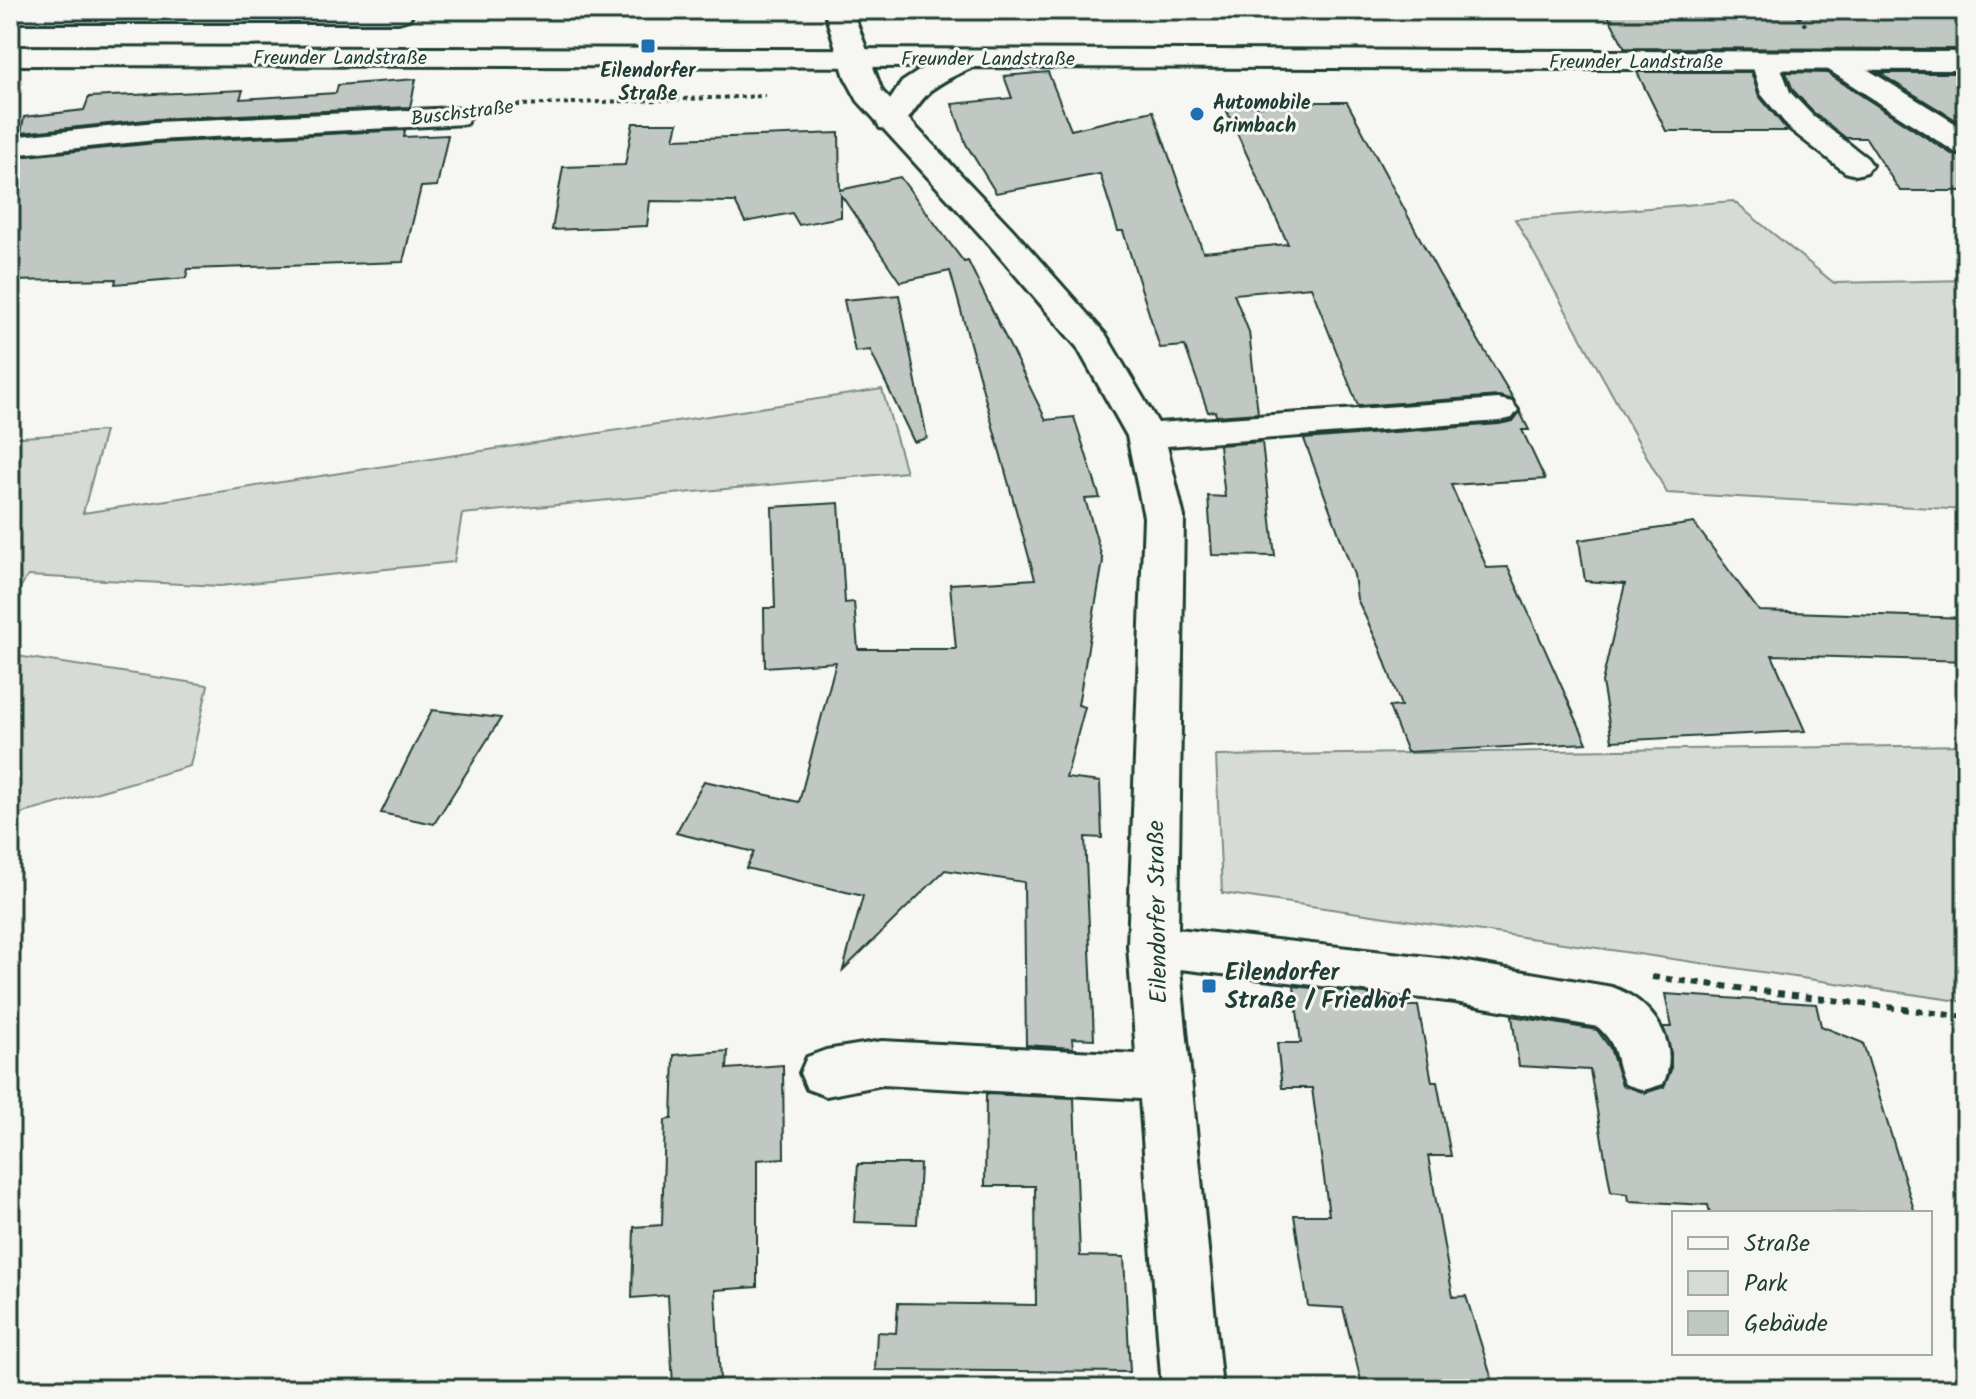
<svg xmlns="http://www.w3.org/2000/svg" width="1976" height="1399" viewBox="0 0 1976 1399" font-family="Kalam,sans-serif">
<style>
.green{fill:#d6dbd6;stroke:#7a8c85;stroke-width:2}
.building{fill:#c1c8c3;stroke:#1f3d34;stroke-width:2}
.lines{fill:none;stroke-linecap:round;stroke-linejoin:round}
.minor-casing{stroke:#1f3d34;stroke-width:6}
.major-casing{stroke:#1f3d34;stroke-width:6}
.path-far1{stroke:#1f3d34;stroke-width:4;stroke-dasharray:4 4;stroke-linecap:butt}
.path{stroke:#1f3d34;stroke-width:6;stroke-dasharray:7 7;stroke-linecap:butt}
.minor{fill:#f6f6f2;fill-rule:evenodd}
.major{fill:#f6f6f2;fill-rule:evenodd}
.poi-dot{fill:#1f6fb2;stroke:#f6f6f2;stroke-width:3}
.labels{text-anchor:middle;stroke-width:6;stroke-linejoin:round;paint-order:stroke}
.far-street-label{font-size:20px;fill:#1f3d34;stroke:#f6f6f2}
.far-poi-label{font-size:20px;font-weight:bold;fill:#1f3d34;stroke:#f6f6f2}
.street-label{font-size:24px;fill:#1f3d34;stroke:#f6f6f2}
.poi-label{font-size:24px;font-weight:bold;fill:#1f3d34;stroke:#f6f6f2;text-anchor:start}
</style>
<rect width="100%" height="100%" fill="#f6f6f2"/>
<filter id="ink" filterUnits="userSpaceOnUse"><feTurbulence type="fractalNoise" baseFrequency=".0125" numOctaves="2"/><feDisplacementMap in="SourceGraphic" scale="16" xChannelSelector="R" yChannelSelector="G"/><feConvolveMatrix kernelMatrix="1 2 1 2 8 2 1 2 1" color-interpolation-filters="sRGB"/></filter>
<g filter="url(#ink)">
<g class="green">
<polygon points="1733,201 1834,283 1966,280 1966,510 1667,493 1515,219"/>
<polygon points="882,389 906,472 462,514 454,562 220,586 28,576 10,602 10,438 105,431 83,513"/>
<polygon points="10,655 208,685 190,766 10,817"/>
<polygon points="1966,745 1966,1002 1222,893 1216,756"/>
</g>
<g class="building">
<polygon points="1605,10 1966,10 1966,49 1625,48"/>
<polygon points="1048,72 1071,130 1153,111 1203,252 1288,244 1224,105 1263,106 1262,102 1347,102 1439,274 1514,400 1499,396 1358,406 1311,287 1234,294 1249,332 1258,413 1216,416 1215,411 1208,412 1185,346 1160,348 1123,231 1118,231 1100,174 996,193 966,144 952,104 1012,98 1004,76"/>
<polygon points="1637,72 1751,72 1759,96 1788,131 1666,131"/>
<polygon points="1786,72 1827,73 1953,155 1966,157 1966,191 1900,191 1866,138 1846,138 1815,114 1793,90"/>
<polygon points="1879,73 1966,73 1966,126"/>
<polygon points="416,79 410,107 156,119 21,133 24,117 84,110 89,97 243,90 240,99 336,93 338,85"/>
<polygon points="633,123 678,123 674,139 839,133 840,190 900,177 964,262 968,261 1046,420 1074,417 1100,498 1085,499 1103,561 1078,705 1085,707 1066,778 1100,782 1102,838 1085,837 1094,1039 1072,1038 1073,1048 1026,1045 1024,882 945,870 843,970 863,896 746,868 754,852 676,833 704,781 799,802 836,662 765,667 764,608 775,608 772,507 839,503 845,603 854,602 858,649 956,649 950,584 1035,579 950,271 900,282 841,195 841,217 799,225 792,213 745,222 735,202 650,201 647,226 552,230 563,167 625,165"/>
<polygon points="405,130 404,137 448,135 437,186 421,187 403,262 188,269 186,278 115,284 116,279 10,281 10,199 17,157 156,143"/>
<polygon points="899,295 927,438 914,442 870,350 855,352 844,300"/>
<polygon points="1520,412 1529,430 1522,430 1545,479 1451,485 1487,568 1508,567 1587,743 1407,752 1389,707 1401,706 1380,648 1357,599 1354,575 1304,439 1499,424 1513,421"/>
<polygon points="1262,442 1275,556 1212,555 1208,496 1225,497 1219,445"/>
<polygon points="1694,523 1759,611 1966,618 1966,661 1772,655 1805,731 1612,741 1602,682 1625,584 1585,581 1579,540"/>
<polygon points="432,710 501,718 434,824 381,813"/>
<polygon points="1294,986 1383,996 1385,1006 1418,1006 1432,1082 1437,1082 1451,1156 1428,1156 1453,1297 1466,1296 1495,1389 1363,1389 1343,1308 1308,1306 1294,1215 1329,1215 1312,1088 1282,1088 1277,1043 1301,1043"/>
<polygon points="1665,994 1816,1004 1821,1026 1863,1043 1915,1213 1710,1213 1708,1205 1629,1201 1628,1194 1611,1192 1590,1070 1519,1066 1512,1016 1597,1030 1610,1048 1622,1085 1645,1093 1664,1087 1671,1070 1671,1053 1663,1027 1672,1027"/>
<polygon points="728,1051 727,1069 783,1065 784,1158 757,1160 757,1287 715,1290 720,1379 673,1386 668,1295 632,1298 634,1227 662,1225 665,1120 672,1119 674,1055"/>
<polygon points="986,1094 1074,1098 1080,1256 1124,1257 1130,1372 875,1370 877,1332 896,1333 898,1303 1036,1305 1035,1186 985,1186"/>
<polygon points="858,1164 920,1164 917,1224 854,1222"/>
</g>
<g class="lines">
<defs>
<g id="minor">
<polygon points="10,10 411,10 413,13 409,19 399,22 10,22"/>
<path d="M824,10H852L882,91L1013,230L1106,335L1158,423L1499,399L1512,402L1518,410L1512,418L1499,421L1167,446L1184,517L1178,929L1455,960L1612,987C1651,1000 1682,1043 1663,1084L1644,1090L1625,1084C1613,1058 1620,1047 1598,1027L1455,1002L1180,969L1222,1389H1162L1140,1099L882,1085L826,1096L807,1089L800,1073L807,1057L826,1050L882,1041L1136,1054L1128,946L1144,517L1127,436L1077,347L989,244L858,101L845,77Z"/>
<polygon points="1766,52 1776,55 1790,92 1813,116 1867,158 1872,165 1867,172 1856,175 1845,172 1791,130 1761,94 1751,61 1756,55"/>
<polygon points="1834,52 1844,55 1966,130 1966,154 1955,152 1824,67 1819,61 1824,55"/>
<polygon points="455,108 466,110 470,117 466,124 156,140 10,155 10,137 156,122"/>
</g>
<path id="major" d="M10,47L1966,52V70L973,67C929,87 929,89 902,128L891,130L880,128L876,121L902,82L925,67L10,65Z"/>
</defs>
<use href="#minor" class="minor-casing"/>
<use href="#major" class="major-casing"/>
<g class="path-far1">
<polyline points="1793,10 1806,26"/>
<polyline points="492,106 766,96"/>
</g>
<polyline class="path" points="1652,977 1966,1017"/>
<use href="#minor" class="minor"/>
<use href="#major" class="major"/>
</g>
</g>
<g class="poi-dot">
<rect x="640" y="38" width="16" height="16" rx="4"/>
<circle cx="1197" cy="114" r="8"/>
<rect x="1201" y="978" width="16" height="16" rx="4"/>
</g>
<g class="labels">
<g class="far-street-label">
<text x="340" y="64">Freunder Landstraße</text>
<text x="988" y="65">Freunder Landstraße</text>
<text x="1636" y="68">Freunder Landstraße</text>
<text transform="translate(462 112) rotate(-7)" y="7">Buschstraße</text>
</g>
<g class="far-poi-label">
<text x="648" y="77">Eilendorfer<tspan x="648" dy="23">Straße</tspan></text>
<text x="1213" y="109" text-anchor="start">Automobile<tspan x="1213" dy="23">Grimbach</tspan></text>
</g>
<g class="street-label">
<text transform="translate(1157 912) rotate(-91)" y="8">Eilendorfer Straße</text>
</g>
<g class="poi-label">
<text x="1225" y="980">Eilendorfer<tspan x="1225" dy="28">Straße / Friedhof</tspan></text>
</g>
</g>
<rect width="1976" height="1399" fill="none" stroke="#f6f6f2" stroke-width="40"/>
<rect x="20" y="20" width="1936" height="1359" fill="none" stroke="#1f3d34" stroke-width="3" filter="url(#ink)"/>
<rect x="1672" y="1211" width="260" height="144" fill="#f6f6f2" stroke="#a0aca6" stroke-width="2"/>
<rect x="1688" y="1237" width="40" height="12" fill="#f6f6f2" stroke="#a0aca6" stroke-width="2"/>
<text x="1744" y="1251" font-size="24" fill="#1f3d34">Straße</text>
<rect x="1688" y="1271" width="40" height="24" fill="#d6dbd6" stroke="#a0aca6" stroke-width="2"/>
<text x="1744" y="1291" font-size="24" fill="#1f3d34">Park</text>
<rect x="1688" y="1311" width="40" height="24" fill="#c1c8c3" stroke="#a0aca6" stroke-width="2"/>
<text x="1744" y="1331" font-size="24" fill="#1f3d34">Gebäude</text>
</svg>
